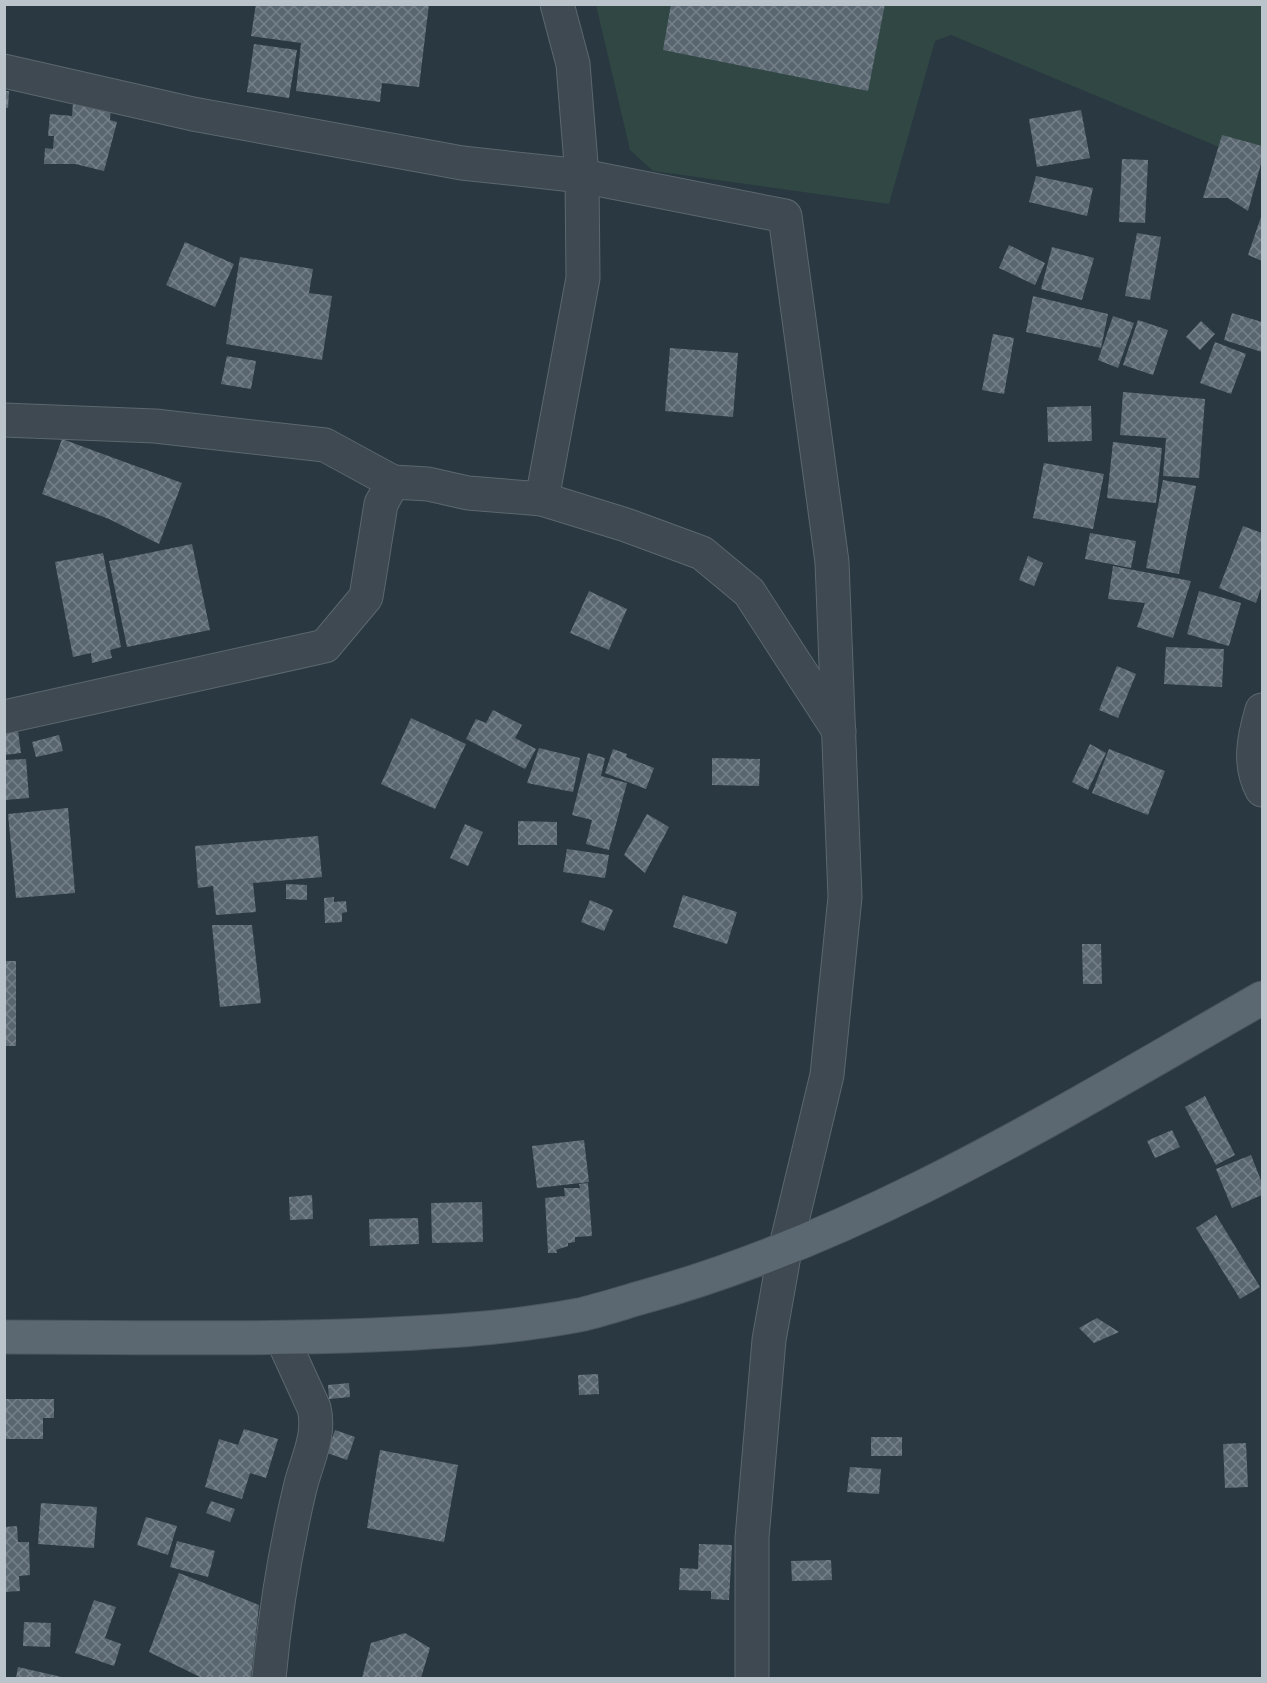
<svg xmlns="http://www.w3.org/2000/svg" width="1267" height="1683" viewBox="0 0 1267 1683" font-family="'Alegreya Sans',sans-serif">
<style>
.green{fill:#304744}
.building{fill:url(#building-cross-hatch)}
.lines{fill:none;stroke-linecap:round;stroke-linejoin:round}
.minor-casing{stroke:#5c676e;stroke-width:35}
.major-casing{stroke:#4b555d;stroke-width:35}
.minor{stroke:#3e4951;stroke-width:33}
.major{stroke:#5c6871;stroke-width:33}
</style>
<defs>
<pattern id="building-cross-hatch" width="8" height="8" patternUnits="userSpaceOnUse" patternTransform="scale(1.5)"><rect width="8" height="8" fill="#596670"/><path d="M0 0l8 8M0 8l8-8" fill="none" stroke="#768189"/></pattern>
</defs>
<rect width="100%" height="100%" fill="#2a3841"/>
<polygon class="green" points="596,5 1262,5 1262,165 951,35 935,41 889,204 653,171 630,150"/>
<g class="building">
<polygon points="256,4 429,4 419,87 382,83 380,102 296,91 301,43 251,36"/>
<polygon points="671,4 885,4 868,91 663,50"/>
<polygon points="254,44 297,50 289,98 247,92"/>
<polygon points="4,91 9,91 8,108 4,108"/>
<polygon points="73,103 111,107 110,120 117,122 104,171 75,164 44,164 45,148 53,149 54,136 48,136 50,114 72,116"/>
<polygon points="1081,110 1090,158 1037,167 1029,119"/>
<polygon points="1222,135 1262,146 1262,160 1248,211 1228,198 1203,198"/>
<polygon points="1122,159 1148,160 1145,223 1119,222"/>
<polygon points="1036,176 1093,188 1087,216 1029,202"/>
<polygon points="1262,214 1262,261 1248,255"/>
<polygon points="1137,233 1161,237 1150,300 1125,296"/>
<polygon points="185,242 234,264 215,307 166,285"/>
<polygon points="1009,245 1045,263 1035,285 999,268"/>
<polygon points="1052,247 1094,258 1082,300 1041,289"/>
<polygon points="240,257 313,269 309,293 332,296 322,360 226,344"/>
<polygon points="1033,296 1108,314 1101,348 1026,332"/>
<polygon points="1232,313 1262,322 1262,352 1224,340"/>
<polygon points="1113,316 1134,323 1118,368 1098,360"/>
<polygon points="1138,320 1168,330 1153,375 1123,365"/>
<polygon points="1201,321 1215,334 1200,350 1186,337"/>
<polygon points="993,334 1014,338 1004,394 982,390"/>
<polygon points="1215,342 1246,354 1231,394 1200,383"/>
<polygon points="670,348 738,353 733,417 665,411"/>
<polygon points="227,356 256,361 251,389 221,384"/>
<polygon points="1123,392 1205,399 1199,478 1163,476 1166,438 1120,435"/>
<polygon points="1091,406 1092,441 1048,442 1047,407"/>
<polygon points="62,439 182,483 159,544 109,519 42,494"/>
<polygon points="1113,442 1162,448 1156,503 1107,498"/>
<polygon points="1044,463 1104,474 1093,529 1033,518"/>
<polygon points="1163,480 1196,486 1179,574 1146,568"/>
<polygon points="1243,526 1262,533 1262,585 1256,603 1219,588"/>
<polygon points="1090,533 1136,541 1131,568 1085,559"/>
<polygon points="192,544 210,630 127,647 109,561"/>
<polygon points="103,553 121,647 110,650 112,658 92,663 91,653 73,657 55,562"/>
<polygon points="1028,556 1043,563 1034,586 1019,580"/>
<polygon points="1113,566 1191,581 1173,638 1137,627 1145,603 1108,599"/>
<polygon points="589,591 627,609 609,650 570,633"/>
<polygon points="1199,591 1241,603 1229,646 1187,634"/>
<polygon points="1166,647 1224,649 1222,687 1164,684"/>
<polygon points="1117,666 1136,674 1118,718 1099,710"/>
<polygon points="493,710 522,725 515,738 536,749 525,769 466,739 476,719 486,723"/>
<polygon points="411,718 466,744 435,809 381,784"/>
<polygon points="18,731 21,753 4,755 4,734"/>
<polygon points="59,735 63,751 36,757 32,742"/>
<polygon points="1090,744 1106,753 1088,790 1072,782"/>
<polygon points="539,748 580,758 573,792 527,783"/>
<polygon points="613,749 627,754 626,757 654,768 646,789 605,773"/>
<polygon points="1109,749 1165,771 1148,815 1092,793"/>
<polygon points="588,753 605,758 601,776 627,783 609,850 586,844 592,820 572,815"/>
<polygon points="712,758 760,759 759,786 712,785"/>
<polygon points="26,759 29,798 5,800 5,760"/>
<polygon points="68,808 75,893 16,898 8,814"/>
<polygon points="647,814 669,827 645,873 624,855"/>
<polygon points="518,821 557,822 557,845 518,845"/>
<polygon points="465,824 483,832 468,866 450,858"/>
<polygon points="318,836 322,877 253,883 256,912 216,915 213,886 198,888 195,846"/>
<polygon points="567,849 609,855 605,878 563,872"/>
<polygon points="286,884 307,885 307,900 286,899"/>
<polygon points="683,895 737,912 727,944 673,927"/>
<polygon points="334,897 334,902 346,901 347,912 342,913 342,922 325,923 324,898"/>
<polygon points="590,900 613,910 604,931 581,922"/>
<polygon points="212,925 252,925 261,1003 220,1007"/>
<polygon points="1082,944 1101,944 1102,984 1083,984"/>
<rect x="4" y="961" width="12" height="85"/>
<polygon points="1205,1096 1235,1155 1216,1165 1185,1107"/>
<polygon points="1172,1130 1180,1147 1155,1158 1147,1141"/>
<polygon points="584,1140 589,1182 537,1188 532,1146"/>
<polygon points="1251,1155 1262,1183 1262,1195 1232,1208 1216,1169"/>
<polygon points="588,1183 592,1236 575,1237 575,1242 568,1243 568,1246 556,1250 557,1253 548,1253 545,1198 565,1196 564,1188 580,1188 579,1184"/>
<polygon points="312,1195 313,1219 290,1220 289,1197"/>
<polygon points="482,1202 483,1242 432,1243 431,1203"/>
<polygon points="1216,1215 1260,1287 1240,1299 1196,1228"/>
<polygon points="418,1218 419,1244 370,1246 369,1219"/>
<polygon points="1097,1318 1119,1332 1094,1343 1079,1328"/>
<polygon points="598,1374 599,1394 579,1395 578,1375"/>
<polygon points="349,1383 350,1397 329,1399 328,1385"/>
<polygon points="4,1399 54,1399 54,1418 43,1418 43,1439 4,1439"/>
<polygon points="244,1429 278,1439 266,1478 250,1473 242,1499 205,1487 219,1439 238,1445"/>
<polygon points="335,1430 355,1437 347,1460 327,1453"/>
<rect x="871" y="1437" width="31" height="19"/>
<polygon points="1246,1443 1248,1487 1225,1488 1223,1444"/>
<polygon points="380,1450 458,1465 444,1542 367,1528"/>
<polygon points="850,1467 881,1469 879,1494 847,1492"/>
<polygon points="211,1501 235,1509 230,1522 206,1513"/>
<polygon points="41,1503 97,1507 94,1548 38,1544"/>
<polygon points="146,1517 177,1526 168,1555 137,1545"/>
<polygon points="17,1526 18,1542 29,1542 30,1575 19,1576 20,1591 4,1592 4,1527"/>
<polygon points="177,1541 215,1551 208,1577 170,1567"/>
<polygon points="699,1544 732,1545 729,1600 711,1599 711,1591 679,1590 680,1568 698,1569"/>
<polygon points="831,1560 832,1580 792,1581 791,1561"/>
<polygon points="179,1573 259,1605 251,1678 202,1678 149,1652"/>
<polygon points="94,1600 116,1607 105,1638 121,1644 114,1666 75,1653"/>
<polygon points="24,1622 51,1623 50,1647 23,1646"/>
<polygon points="405,1633 430,1648 421,1678 362,1678 371,1643"/>
<polygon points="18,1667 66,1678 16,1678"/>
</g>
<g class="lines">
<defs>
<g id="minor">
<polyline points="4,71 193,114 462,163 582,176 785,216 832,562 845,897 827,1075 785,1250 769,1340 752,1538 752,1678"/>
<polyline points="4,420 155,426 325,445 393,482"/>
<polyline points="542,499 583,278 582,176 573,64 557,4"/>
<path d="M1262,710C1254,737 1248,764 1262,790"/>
<polyline points="4,717 325,646 366,597 381,504 393,482 428,484 468,493 542,499 626,525 702,553 749,592 839,731"/>
<path d="M269,1678C275,1614 285,1551 300,1488C306,1462 321,1436 314,1408L282,1338"/>
</g>
<path id="major" d="M4,1337C127,1337 250,1340 373,1335C442,1332 510,1328 579,1315C601,1310 622,1303 643,1297C865,1236 1064,1111 1262,998"/>
</defs>
<use href="#minor" class="minor-casing"/>
<use href="#major" class="major-casing"/>
<use href="#minor" class="minor"/>
<use href="#major" class="major"/>
</g>
<rect width="1267" height="1683" fill="none" stroke="#bbc4cb" stroke-width="12"/>
</svg>
